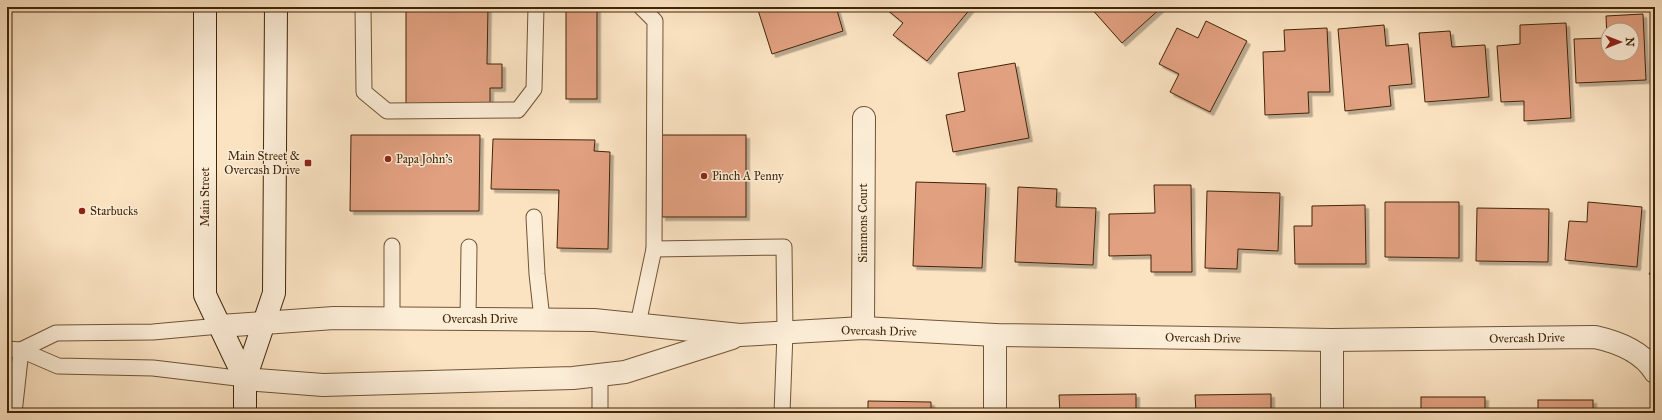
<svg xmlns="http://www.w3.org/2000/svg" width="1662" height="420" viewBox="0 0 1662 420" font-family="'IM FELL Great Primer',serif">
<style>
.building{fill:#e1a080;stroke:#412508;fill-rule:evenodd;filter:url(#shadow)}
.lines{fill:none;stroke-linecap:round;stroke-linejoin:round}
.service-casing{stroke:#705436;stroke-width:17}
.minor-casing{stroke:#705436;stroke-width:24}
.secondary-casing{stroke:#412508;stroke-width:24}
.service{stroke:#fcedd7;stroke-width:15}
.minor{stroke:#fcedd7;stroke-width:22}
.secondary{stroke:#fcedd7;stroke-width:22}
.poi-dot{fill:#8f2418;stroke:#fcedd7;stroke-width:1.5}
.labels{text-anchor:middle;stroke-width:3;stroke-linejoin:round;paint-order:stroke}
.poi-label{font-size:12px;fill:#412508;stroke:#fcedd7;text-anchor:start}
.street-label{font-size:12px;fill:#412508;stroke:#fcedd7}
</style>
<defs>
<filter id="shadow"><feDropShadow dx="3.5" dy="3.5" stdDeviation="0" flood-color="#0004"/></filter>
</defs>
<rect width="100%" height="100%" fill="#fbe3c2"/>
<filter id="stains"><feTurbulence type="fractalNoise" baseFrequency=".005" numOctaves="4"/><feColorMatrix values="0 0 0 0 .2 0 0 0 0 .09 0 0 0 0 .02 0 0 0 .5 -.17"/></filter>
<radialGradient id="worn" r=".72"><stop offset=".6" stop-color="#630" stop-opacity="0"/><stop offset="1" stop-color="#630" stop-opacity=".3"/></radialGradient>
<g class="building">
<polygon points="406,7 488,7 487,64 502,64 502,88 490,88 490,105 406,104"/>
<rect x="566" y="7" width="31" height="92"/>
<polygon points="757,7 836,7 843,31 772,54"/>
<polygon points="886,7 969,7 971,8 927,61 893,35 903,23 885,8"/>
<polygon points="1090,7 1162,7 1122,43"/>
<path d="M1643,14L1646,80L1576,83L1574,39L1607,38L1606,16ZM1608,30H1632V54H1608Z"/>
<polygon points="1206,21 1247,41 1210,112 1170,92 1179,74 1159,64 1177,28 1198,38"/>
<polygon points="1566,23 1571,118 1524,121 1524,101 1501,102 1497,46 1520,44 1520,25"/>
<polygon points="1384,25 1386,46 1408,44 1412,84 1389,86 1391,106 1345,111 1338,29"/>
<polygon points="1327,28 1330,92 1308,92 1309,113 1265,115 1263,52 1285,51 1284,30"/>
<polygon points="1450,31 1452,47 1485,45 1489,97 1425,102 1419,33"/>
<polygon points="1015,63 1029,138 953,152 946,115 965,111 958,73"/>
<polygon points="351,135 480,135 479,211 350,211"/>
<rect x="662" y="135" width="84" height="82"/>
<polygon points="493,139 595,140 594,151 610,152 608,249 557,248 559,190 491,189"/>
<polygon points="916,182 986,184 982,268 913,266"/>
<polygon points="1154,185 1191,185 1192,272 1151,272 1151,255 1109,256 1109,214 1155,213"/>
<polygon points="1018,187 1057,189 1056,207 1096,208 1093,265 1015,262"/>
<polygon points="1207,191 1280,193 1278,251 1238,249 1237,269 1205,268"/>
<polygon points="1385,202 1459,202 1459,258 1385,257"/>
<polygon points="1588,202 1642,207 1637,267 1565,260 1569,221 1587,222"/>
<polygon points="1365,205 1366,264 1295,264 1294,226 1312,226 1312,206"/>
<polygon points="1477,208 1549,209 1548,262 1476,261"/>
<polygon points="1655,266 1655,278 1649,274"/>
<polygon points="1136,394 1136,413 1060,413 1059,395"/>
<polygon points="1271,394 1271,413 1196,413 1195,395"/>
<rect x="1421" y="397" width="64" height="16"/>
<rect x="1538" y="400" width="55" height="13"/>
<polygon points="868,401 931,402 931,413 868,413"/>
</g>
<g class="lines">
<defs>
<g id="service">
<polyline points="363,7 364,92 387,111 518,110 534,89 536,7"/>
<polyline points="534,217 537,274 542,319"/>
<polyline points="392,246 392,318"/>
<polyline points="654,249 784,247 785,333 782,413"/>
<polyline points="468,319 469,247"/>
<polyline points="638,324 654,249 655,21 641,7"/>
<polyline points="7,349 21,350 58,366 153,368 245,379"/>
<polyline points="21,350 56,333 153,332 220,326"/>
<polyline points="14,413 21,350"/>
<polyline points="600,413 600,375"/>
</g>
<g id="minor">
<path d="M220,326L334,318L594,320L740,335L863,328L995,335L1332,340L1595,337C1618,342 1642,351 1655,372"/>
<polyline points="863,328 864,118"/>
<polyline points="245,379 323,385 573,378 625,372 732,338"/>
<polyline points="995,413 995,335"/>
<polyline points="1332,413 1332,340"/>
</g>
<g id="secondary">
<polyline points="205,7 205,295 245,379"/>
<polyline points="245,413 245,379 274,293 276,7"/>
</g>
</defs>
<use href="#service" class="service-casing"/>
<use href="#minor" class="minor-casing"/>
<use href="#secondary" class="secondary-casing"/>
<use href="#service" class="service"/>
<use href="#minor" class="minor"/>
<use href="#secondary" class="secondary"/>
</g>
<g class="poi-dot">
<circle cx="388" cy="159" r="4"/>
<rect x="304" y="159" width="8" height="8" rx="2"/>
<circle cx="704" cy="176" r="4"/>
<circle cx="82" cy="211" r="4"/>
</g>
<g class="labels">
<g class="poi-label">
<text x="300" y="160" text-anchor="end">Main Street &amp;<tspan x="300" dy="14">Overcash Drive</tspan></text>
<text x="396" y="163">Papa John's</text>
<text x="712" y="180">Pinch A Penny</text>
<text x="90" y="215">Starbucks</text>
</g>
<g class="street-label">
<text transform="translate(205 197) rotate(-90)" y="4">Main Street</text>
<text transform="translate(863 223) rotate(-90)" y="4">Simmons Court</text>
<text x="480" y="323">Overcash Drive</text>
<text transform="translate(879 331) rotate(1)" y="4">Overcash Drive</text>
<text transform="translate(1203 338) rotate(1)" y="4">Overcash Drive</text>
<text transform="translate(1527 338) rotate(-1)" y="4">Overcash Drive</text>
</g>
</g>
<rect width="1662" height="420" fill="none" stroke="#fbe3c2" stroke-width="24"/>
<rect x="8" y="8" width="1646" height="404" fill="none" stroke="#412508" stroke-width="2"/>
<rect x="12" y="12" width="1638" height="396" fill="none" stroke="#412508"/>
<g transform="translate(1620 42) rotate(90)"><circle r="19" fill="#fcedd7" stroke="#b19d84"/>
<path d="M0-3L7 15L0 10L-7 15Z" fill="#8f2418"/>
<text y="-6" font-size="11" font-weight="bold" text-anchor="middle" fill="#412508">N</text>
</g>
<rect width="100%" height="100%" filter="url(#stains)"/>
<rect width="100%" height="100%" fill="url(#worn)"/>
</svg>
